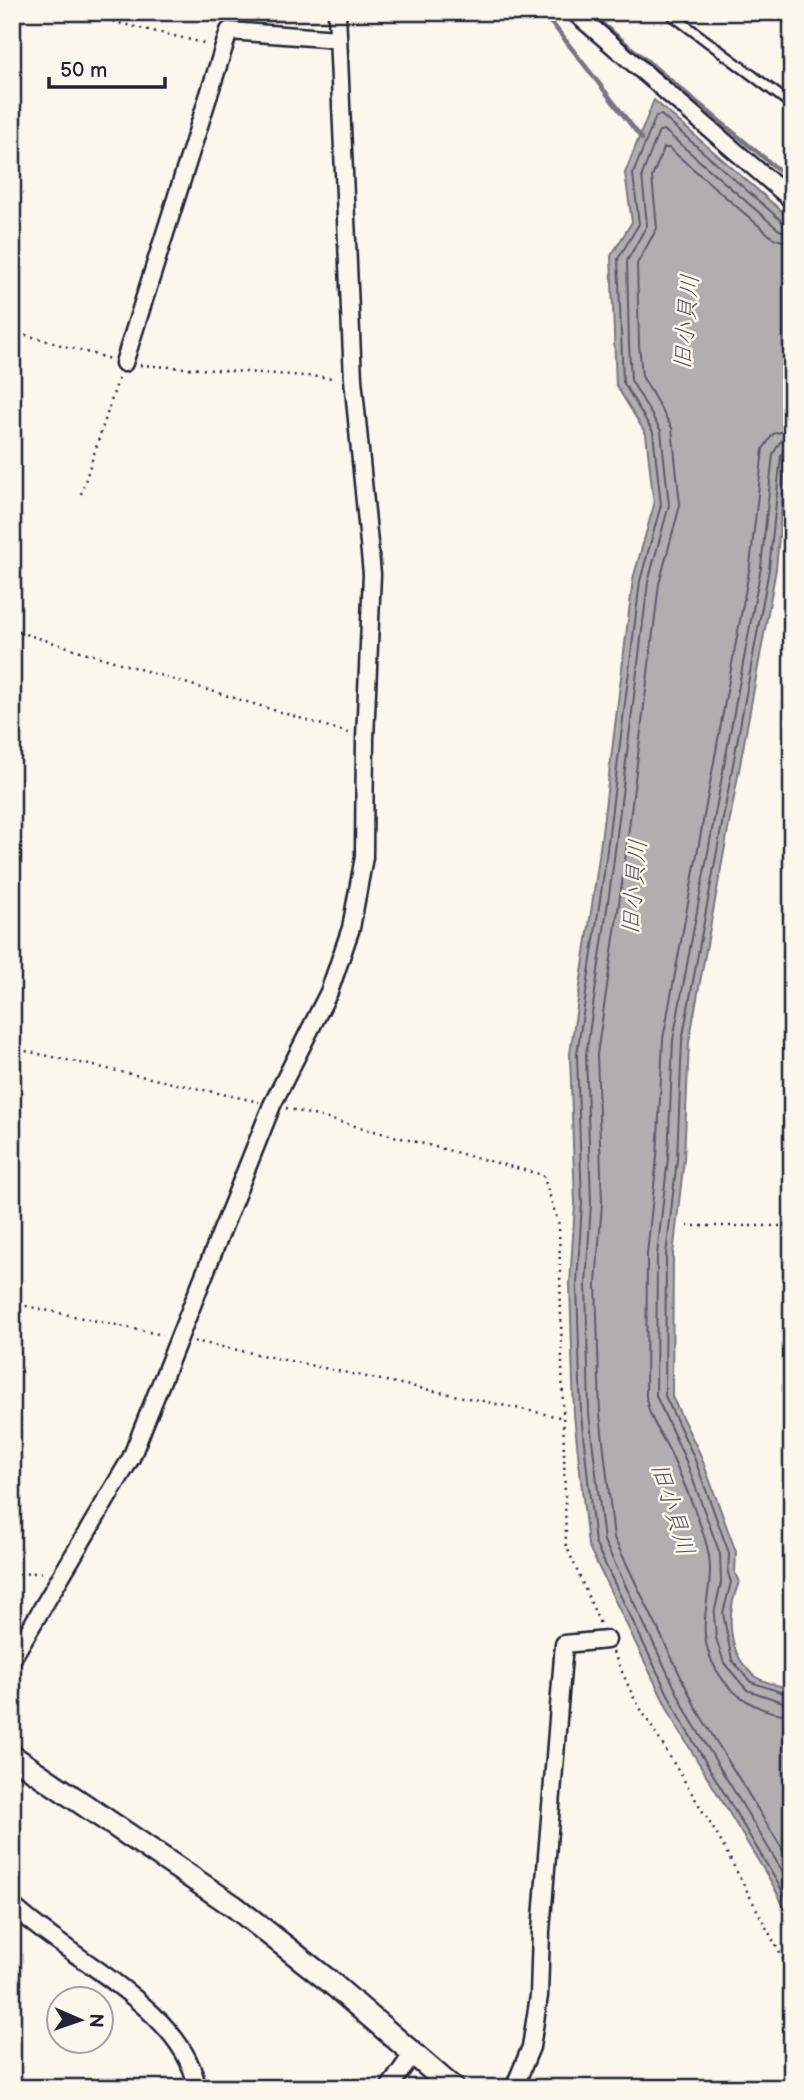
<svg xmlns="http://www.w3.org/2000/svg" width="804" height="2100" viewBox="0 0 804 2100" font-family="'Balsamiq Sans','Klee One',sans-serif">
<style>
.water{fill:#b1aeb0;stroke:#787681;stroke-width:2}
.lines{fill:none;stroke-linecap:round;stroke-linejoin:round}
.shore{stroke:#5b5a6a;stroke-width:2}
.stream{stroke:#787681;stroke-width:4.5}
.lane-casing{stroke:#22223b;stroke-width:13}
.street-casing{stroke:#22223b;stroke-width:21}
.secondary-casing{stroke:#22223b;stroke-width:26}
.path{stroke:#22223b;stroke-width:2.5;stroke-dasharray:2 5;stroke-linecap:butt}
.lane{stroke:#fbf7ec;stroke-width:8}
.street{stroke:#fbf7ec;stroke-width:16}
.secondary{stroke:#fbf7ec;stroke-width:21}
.labels{text-anchor:middle;stroke-width:5;stroke-linejoin:round;paint-order:stroke}
.water-label{font-size:24px;font-style:italic;fill:#545364;stroke:#fbf7ec}
</style>
<rect width="100%" height="100%" fill="#fbf7ec"/>
<filter id="ink" filterUnits="userSpaceOnUse"><feTurbulence type="fractalNoise" baseFrequency=".0143" numOctaves="2"/><feDisplacementMap in="SourceGraphic" scale="14" xChannelSelector="R" yChannelSelector="G"/><feConvolveMatrix kernelMatrix="1 2 1 2 8 2 1 2 1" color-interpolation-filters="sRGB"/></filter>
<g filter="url(#ink)">
<path class="water" d="M654,100L792,220V391L776,569L689,1042L684,1159L673,1255L672,1397L700,1454L730,1536L736,1552L735,1573L739,1582C726,1613 726,1654 756,1677C766,1684 781,1685 792,1690V1923L773,1885L674,1722L588,1545L574,1415L570,1284L575,1204L570,1054L598,865L633,579L654,505L646,434L616,385L611,256L632,222L625,173Z"/>
<g class="lines">
<g class="shore">
<polyline points="792,225 784,223 661,115 656,116 633,174 639,224 618,259 623,382 653,432 661,505 640,581 605,866 577,1054 582,1204 577,1284 581,1415 595,1543 680,1719 792,1907"/>
<polyline points="792,234 779,230 664,130 659,131 642,175 647,225 627,261 629,345 631,380 661,431 669,505 648,582 613,867 586,1055 591,1203 586,1284 589,1414 604,1541 688,1715 792,1887"/>
<polyline points="792,244 773,238 669,148 664,148 652,177 657,228 637,264 639,344 642,376 672,428 680,505 659,584 624,869 597,1055 602,1203 596,1284 600,1414 614,1538 697,1710 792,1865"/>
<path d="M792,429L773,434L763,449L750,566L663,1039L657,1157L647,1254L646,1396C647,1415 661,1434 669,1450C680,1474 705,1531 709,1556C715,1595 691,1628 717,1671C732,1697 762,1714 792,1715"/>
<polyline points="792,439 780,442 773,454 761,567 673,1040 668,1158 657,1255 656,1396 686,1461 720,1554 721,1583 714,1614 716,1638 724,1663 747,1690 792,1705"/>
<polyline points="792,448 785,449 781,455 769,569 682,1041 677,1159 666,1255 665,1396 694,1457 729,1553 728,1573 731,1582 723,1613 732,1660 751,1682 792,1696"/>
</g>
<g class="stream">
<polyline points="539,12 555,27 642,139"/>
<polyline points="588,12 792,181"/>
</g>
<defs>
<polyline id="lane" points="668,12 792,105"/>
<g id="street">
<polyline points="574,12 792,200"/>
<polyline points="124,363 229,31 338,39"/>
<polyline points="12,1659 131,1458 272,1105 329,992 351,928 364,857 365,738 372,574 353,379 337,12"/>
<path d="M12,1905C65,1957 185,2009 197,2088"/>
<polyline points="389,2088 413,2053"/>
<polyline points="514,2088 531,2047 539,1996 541,1931 564,1644 607,1640"/>
</g>
<polyline id="secondary" points="12,1756 235,1907 329,1981 453,2088"/>
</defs>
<use href="#lane" class="lane-casing"/>
<use href="#street" class="street-casing"/>
<use href="#secondary" class="secondary-casing"/>
<g class="path">
<polyline points="72,12 208,44"/>
<polyline points="772,12 792,27"/>
<polyline points="12,331 110,359"/>
<polyline points="140,365 336,378"/>
<polyline points="81,494 119,377"/>
<polyline points="12,630 352,734"/>
<polyline points="12,1048 259,1102"/>
<polyline points="286,1108 543,1175 559,1225 566,1545 600,1624"/>
<polyline points="687,1226 792,1226"/>
<polyline points="12,1303 163,1335"/>
<polyline points="194,1341 564,1418"/>
<polyline points="12,1575 44,1572"/>
<polyline points="613,1652 633,1696 719,1838 792,1976"/>
</g>
<use href="#lane" class="lane"/>
<use href="#street" class="street"/>
<use href="#secondary" class="secondary"/>
</g>
</g>
<g class="labels">
<g class="water-label">
<text transform="translate(686 322) rotate(-85)" y="8">旧小貝川</text>
<text transform="translate(634 887) rotate(-85)" y="8">旧小貝川</text>
<text transform="translate(673 1509) rotate(73)" y="8">旧小貝川</text>
</g>
</g>
<rect width="804" height="2100" fill="none" stroke="#fbf7ec" stroke-width="42"/>
<rect x="21" y="21" width="762" height="2058" fill="none" stroke="#22223b" stroke-width="2.5" filter="url(#ink)"/>
<g transform="translate(80 2020) rotate(92)"><circle r="33" fill="#fbf7ec" stroke="#a4a2a5" stroke-width="2"/>
<path d="M0-5L12 26L0 18L-12 26Z" fill="#22223b"/>
<text y="-10" font-size="19" font-weight="bold" text-anchor="middle" fill="#22223b">N</text>
</g>
<path d="M49 77v10h116v-10" fill="none" stroke="#22223b" stroke-width="3.5"/>
<text x="60" y="77" font-size="21" fill="#22223b" stroke="#fbf7ec" stroke-width="5" paint-order="stroke">50 m</text>
</svg>
